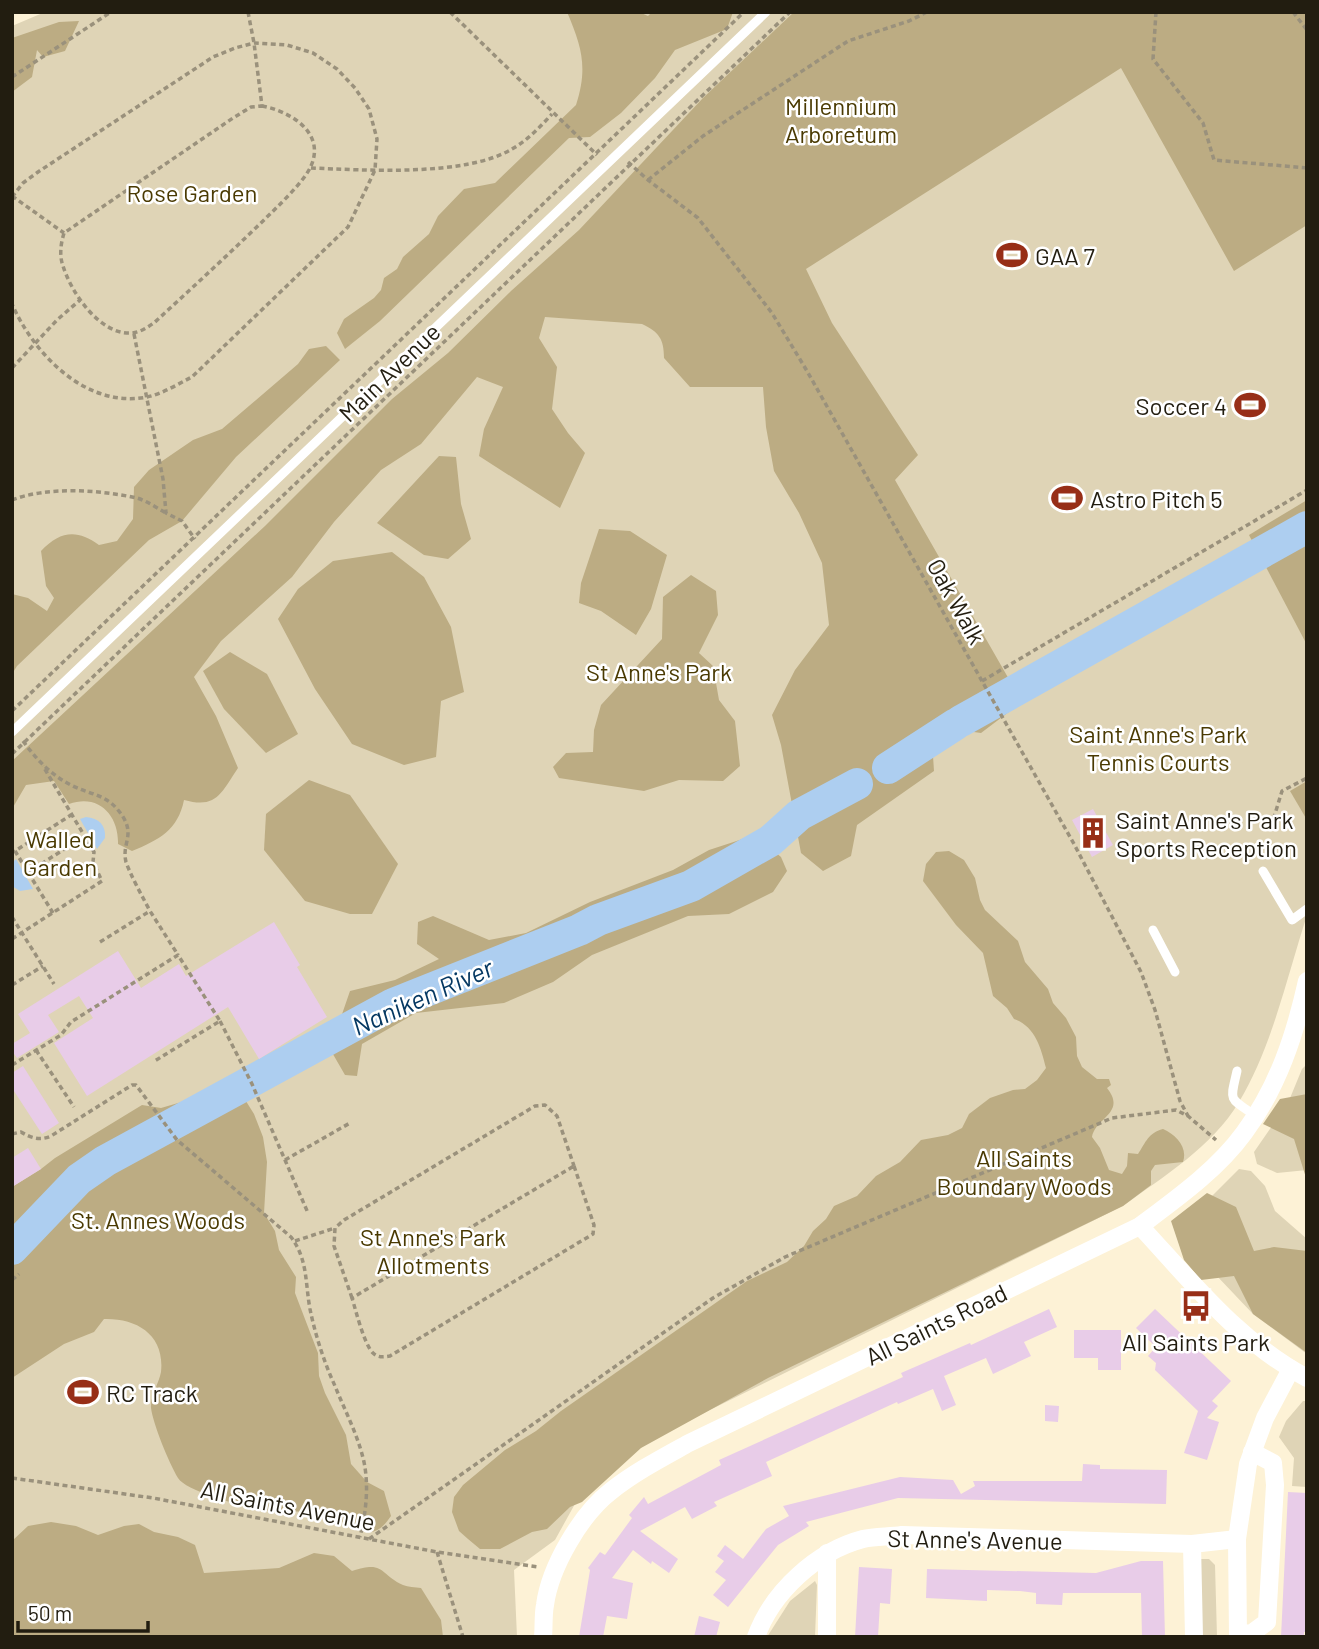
<svg xmlns="http://www.w3.org/2000/svg" width="1319" height="1649" font-family="Barlow,sans-serif">
<rect width="100%" height="100%" fill="#fdf2d6"/>
<g fill="#dfd4b6">
<path d="M45 12H1307V915C1287 977 1272 1047 1239 1102 1212 1147 1164 1176 1123 1206L637 1446 581 1493 555 1540 514 1570 517 1637H12V26Z"/>
<path d="M1307 1064V1170L1277 1173 1257 1164 1254 1152 1288 1103 1302 1069Z"/>
<path d="M1239 1169 1251 1171 1265 1186 1275 1211 1307 1239V1354L1253 1314 1179 1236 1198 1210Z"/>
<path d="M1303 1401H1307V1487L1292 1486 1294 1458 1279 1437 1286 1421Z"/>
<path d="M1201 1559H1209L1215 1565 1217 1637H1199Z"/>
<path d="M815 1581 817 1585 815 1637H767L790 1601Z"/>
</g>
<g fill="#bcac83">
<path d="M567 12H639L648 16 652 12H733L727 29 675 50 655 78 621 113 590 137 569 138 380 321 345 349 337 333 344 319 374 298 381 290 384 278 397 269 403 257 429 234 438 216 464 189 495 183 576 105C588 68 582 47 567 12Z"/>
<path d="M794 12H1307V225L1234 271 1121 68 806 269 832 323 918 455 895 480 1022 702 981 733 931 726 934 771 857 825 851 856 823 871 801 853 781 745 772 715 795 670 829 625 822 563 799 513 774 471 766 427 763 387H690L664 358C664 339 659 332 642 324L545 317 539 338 557 367 552 409 568 433 585 453 560 508 479 456 484 429 503 387 477 377 421 444 381 470 334 522 292 577 221 641 194 677 216 716 238 768C221 793 217 809 184 800 178 830 159 840 132 851L118 844C119 816 99 793 69 804L54 781 26 785 12 809V761L265 526 392 399 448 353 511 291 579 230 703 98Z"/>
<path d="M79 21 65 51 43 57 37 50 32 77 12 92V38L59 22Z"/>
<path d="M326 346 340 360 236 457 182 521 149 540 17 666 12 674V594L28 598 47 611 54 598 46 586 41 551C60 531 77 529 99 545L117 541 133 519 134 487 149 470 193 440 222 429 298 364 309 349Z"/>
<path d="M439 456 456 457 461 504 471 539 448 559 424 555 377 523Z"/>
<path d="M1307 500V645L1249 535Z"/>
<path d="M599 529 630 531 667 555 651 609 636 635 601 611 579 603 581 583Z"/>
<path d="M392 552 424 577 451 627 464 692 441 701 436 757 404 765 352 744 315 689 278 619 298 589 333 561Z"/>
<path d="M691 575 716 591 718 615 699 653 713 666 719 700 735 721 740 766 723 781 679 780 644 791 559 778 553 767 566 753 593 752 594 730 601 705 662 639 663 597Z"/>
<path d="M230 652 267 674 298 734 266 753 224 709 203 671Z"/>
<path d="M309 780 350 795 398 864 372 914H350L305 901 264 850 266 814Z"/>
<path d="M1307 781V820L1290 791Z"/>
<path d="M755 835 781 857 787 871 773 892 729 914 688 916 592 955 553 982 504 1003 416 1013 362 1044 357 1076 345 1075 330 1049 350 991 395 980 439 959 417 944 418 922 433 916 489 940 526 933 590 902 673 870 709 850Z"/>
<path d="M949 851 964 860 975 878 980 900 985 910 1018 941 1025 962 1048 989 1053 1003 1066 1018 1076 1037 1077 1056 1082 1067 1097 1079H1109L1111 1085 1107 1088C1127 1113 1095 1118 1092 1137L1100 1148 1109 1170 1122 1174 1127 1166 1128 1153 1138 1154C1146 1142 1148 1133 1163 1129 1176 1135 1188 1147 1183 1162L1155 1165 1151 1171V1185L1123 1206 768 1378 641 1448 582 1502 570 1507 547 1529 532 1532 500 1549H480L468 1539 459 1531 452 1512 454 1497 463 1485 505 1450 536 1431 561 1411 747 1281 787 1262 804 1246 813 1231 826 1219 834 1206 857 1196 876 1176 900 1162 921 1140 948 1135 962 1128 969 1114 990 1098 1013 1090 1025 1089 1037 1080 1046 1068C1041 1048 1035 1026 1014 1019L1007 1008 993 996 983 953 956 925 923 881 926 864 936 852Z"/>
<path d="M226 1089 244 1098 254 1114 263 1137 267 1162 264 1213 275 1231 279 1250 296 1277 295 1293 318 1353 319 1376 325 1393 346 1435 351 1464 367 1482 384 1491 391 1516C386 1523 380 1531 371 1532 353 1534 338 1516 321 1513 302 1510 282 1513 262 1510 245 1507 187 1492 178 1478 169 1463 153 1424 151 1408 150 1397 159 1383 161 1372 165 1335 137 1318 104 1319L94 1332 64 1344 12 1378V1187L41 1169 55 1158 142 1105 161 1108Z"/>
<path d="M1307 1094V1181L1294 1139 1263 1124 1280 1099Z"/>
<path d="M1207 1193 1236 1207 1254 1251 1274 1247 1307 1251V1353L1253 1314 1234 1276 1201 1280 1184 1260 1171 1221Z"/>
<path d="M51 1522 76 1526 98 1535 124 1526 139 1524 154 1532 178 1537 195 1545 204 1573 279 1568 314 1553 334 1556 352 1571C385 1560 379 1574 403 1585 408 1587 415 1587 421 1588L441 1620 443 1637H12V1541L28 1526Z"/>
</g>
<g fill="#adcef0">
<path d="M86 817C99 818 106 825 105 838L97 849 80 819Z"/>
<path d="M16 859 33 889 20 891 12 886V863Z"/>
</g>
<g fill="none" stroke-linecap="round" stroke-linejoin="round">
<g stroke="#adcef0" stroke-width="32">
<path d="M961 721 1307 527"/>
<path d="M888 768 956 724"/>
<path d="M12 1249 79 1179 105 1161 393 1004 579 930 598 920 691 886 770 841 799 815 857 784"/>
</g>
</g>
<g fill="#e8cce8">
<path d="M1093 809 1113 845 1092 857 1072 820Z"/>
<path d="M274 922 300 965 297 967 327 1017 259 1059 228 1007 87 1096 54 1043 93 1018 79 996 48 1015 59 1032 17 1058 12 1051V1044L30 1033 18 1014 118 951 141 988 179 964 186 976Z"/>
<path d="M23 1066 59 1123 42 1134 12 1088V1073Z"/>
<path d="M28 1148 41 1169 12 1187V1158Z"/>
<path d="M1049 1309 1057 1327 1024 1342 1031 1356 993 1374 986 1358 944 1376 956 1405 942 1411 933 1389 898 1404 897 1402 766 1462 772 1476 714 1502 717 1506 692 1519 685 1507 640 1531 678 1559 669 1573 652 1561 651 1564 633 1550 612 1578 633 1583 627 1619 607 1616 603 1637H579L590 1570 588 1568 600 1552 605 1555 632 1518 629 1515 644 1497 648 1504 721 1465 719 1460 903 1377 901 1373 970 1343 971 1345Z"/>
<path d="M1155 1309 1231 1381 1212 1401 1218 1406 1207 1418 1219 1422 1207 1460 1184 1453 1198 1411 1155 1370 1156 1363 1148 1356 1156 1347 1136 1328Z"/>
<path d="M1074 1330H1121V1370H1098V1358H1074Z"/>
<path d="M1045 1405 1059 1406 1058 1422 1045 1421Z"/>
<path d="M1083 1464 1100 1465V1469L1167 1470 1166 1504 898 1498 806 1522 809 1526 778 1545 728 1607 713 1595 726 1580 715 1572 724 1561 717 1556 725 1545 743 1559 766 1529 789 1516 783 1506 900 1477 953 1480 961 1494 975 1486 973 1481H1082Z"/>
<path d="M1288 1492 1307 1493V1632H1304V1637H1281Z"/>
<path d="M1141 1561H1163L1165 1637H1142L1141 1593H1063L1062 1605 1036 1604V1593L1020 1591 987 1590V1601L926 1598 927 1569 1096 1573Z"/>
<path d="M859 1567 892 1569 890 1604 880 1603 878 1637H855Z"/>
<path d="M699 1616 720 1622 716 1637H694Z"/>
</g>
<g fill="none" stroke-linecap="round" stroke-linejoin="round">
<g stroke="#9a917c" stroke-width="3.5" stroke-dasharray="5 3.5" stroke-linecap="butt">
<path d="M248 12 254 43 262 106"/>
<path d="M450 12 597 155"/>
<path d="M1156 12 1153 59 1203 123 1214 160 1307 168"/>
<path d="M1293 12 1307 30"/>
<path d="M12 77 111 12"/>
<path d="M262 106C289 111 326 132 311 166 304 182 278 206 265 219 229 254 192 288 155 322 148 327 140 333 130 333 99 334 71 292 63 266 59 255 61 243 64 233L233 118 251 107Z"/>
<path d="M628 162 648 180 698 218 772 313 807 371 1074 844 1141 972 1155 1010 1180 1101 1188 1116"/>
<path d="M311 168C365 170 465 177 512 149 528 140 540 127 552 114"/>
<path d="M648 180 703 136 848 41 909 21 927 12"/>
<path d="M12 196 64 233"/>
<path d="M12 197 23 183 38 172 213 57 235 48 254 43 287 45 313 53 337 69 355 88 369 109 377 139 375 170 348 227 192 377C178 384 162 394 147 397 86 409 34 354 12 304"/>
<path d="M134 334 163 479 166 513 182 521 195 539"/>
<path d="M12 368 57 320 80 300"/>
<path d="M12 500C48 486 100 490 137 498 147 501 157 508 166 513"/>
<path d="M982 681 1307 490"/>
<path d="M12 711 744 12"/>
<path d="M23 741C36 759 51 775 71 785 88 794 105 794 118 810 138 834 121 842 126 862 130 874 143 898 150 911"/>
<path d="M12 754 790 12"/>
<path d="M1271 827 1282 791 1307 778"/>
<path d="M27 873 85 836"/>
<path d="M53 913 15 851 71 815"/>
<path d="M12 917 54 984"/>
<path d="M12 939 102 881 93 862 94 852 43 766"/>
<path d="M100 942 150 911 178 955"/>
<path d="M12 985 43 966"/>
<path d="M220 1021 252 1084 308 1213"/>
<path d="M36 1050 74 1107"/>
<path d="M12 1065 61 1035 71 1022 178 955 220 1021 153 1062"/>
<path d="M12 1134 21 1132C31 1138 40 1141 51 1136L132 1085H136L177 1140 291 1237C308 1260 305 1282 310 1309 315 1334 324 1362 335 1386 345 1411 358 1435 364 1462 369 1487 366 1512 360 1537"/>
<path d="M285 1160 350 1123"/>
<path d="M574 1166 594 1225 593 1234 390 1356C384 1357 378 1358 373 1353 364 1344 356 1311 352 1298Z"/>
<path d="M295 1241 335 1228"/>
<path d="M12 1280 19 1274"/>
<path d="M352 1298 334 1246 335 1228 344 1220 535 1106 545 1105 557 1116 574 1166"/>
<path d="M12 1478 153 1498 437 1552 538 1567"/>
<path d="M369 1539 713 1298 785 1257 1112 1118 1176 1110 1188 1116 1216 1140"/>
<path d="M437 1552 463 1637"/>
</g>
<g stroke="#fff" stroke-width="9">
<path d="M12 732 766 12"/>
<path d="M1263 871 1292 920 1307 909"/>
<path d="M1153 930 1175 972"/>
<path d="M1237 1071C1230 1102 1228 1097 1256 1116"/>
</g>
<g stroke="#fff" stroke-width="18">
<path d="M1140 1226C1191 1281 1239 1342 1307 1378"/>
<path d="M1192 1544 1194 1637"/>
<path d="M1238 1635 1252 1633 1267 1622 1275 1485 1273 1463 1252 1452"/>
<path d="M543 1637C544 1626 543 1615 545 1605 550 1567 581 1514 611 1491 635 1472 662 1458 689 1443L1140 1226C1176 1199 1217 1170 1244 1133 1278 1087 1295 1035 1307 981"/>
<path d="M756 1637C772 1592 817 1551 863 1539 875 1536 889 1537 902 1535L1192 1544 1237 1539"/>
<path d="M827 1637V1553"/>
<path d="M1238 1637 1237 1539 1248 1464 1265 1418 1291 1369"/>
</g>
</g>
<defs>
<symbol id="stadium-bare" viewBox="-9 -9 18 18"><path d="M0-5a6.5 5 0 1 0 0 10a6.5 5 0 1 0 0-10ZM-3.5-1.8h7v3.6h-7Z" fill="#972e17" stroke="#fff" stroke-width="2.5" paint-order="stroke"/></symbol>
<symbol id="building-bare" viewBox="-9 -9 18 18"><path d="M-4-6H4V6H1V3H-1V6H-4ZM-2.5-4.3h1.7v1.8h-1.7ZM.8-4.3h1.7v1.8H.8ZM-2.5-1h1.7V.8h-1.7ZM.8-1h1.7V.8H.8Z" fill="#972e17" stroke="#fff" stroke-width="2.5" paint-order="stroke"/></symbol>
<symbol id="bus-bare" viewBox="-9 -9 18 18"><path d="M-5-6H5V4H4V6H2V4H-2V6H-4V4H-5ZM-3.5-4V0h7V-4ZM-3.5 1.2v1.5H-2V1.2ZM2 1.2v1.5H3.5V1.2Z" fill="#972e17" stroke="#fff" stroke-width="2.5" paint-order="stroke"/></symbol>
</defs>
<g fill-rule="evenodd">
<use href="#stadium-bare" x="990" y="233" width="44" height="44"/>
<use href="#stadium-bare" x="1228" y="383" width="44" height="44"/>
<use href="#stadium-bare" x="1045" y="476" width="44" height="44"/>
<use href="#building-bare" x="1071" y="811" width="44" height="44"/>
<use href="#bus-bare" x="1174" y="1284" width="44" height="44"/>
<use href="#stadium-bare" x="61" y="1370" width="44" height="44"/>
</g>
<g text-anchor="middle" dominant-baseline="central" stroke-width="5" stroke-linejoin="round" paint-order="stroke">
<g font-size="24" fill="#4a3a02" stroke="#fff">
<text x="841" y="105">Millennium<tspan x="841" dy="28">Arboretum</tspan></text>
<text x="192" y="192">Rose Garden</text>
<text x="659" y="671">St Anne's Park</text>
<text x="1158" y="733">Saint Anne's Park<tspan x="1158" dy="28">Tennis Courts</tspan></text>
<text x="60" y="838">Walled<tspan x="60" dy="28">Garden</tspan></text>
<text x="1024" y="1157">All Saints<tspan x="1024" dy="28">Boundary Woods</tspan></text>
<text x="158" y="1219">St. Annes Woods</text>
<text x="433" y="1236">St Anne's Park<tspan x="433" dy="28">Allotments</tspan></text>
</g>
<g font-size="24" fill="#221d10" stroke="#fff" text-anchor="start">
<text x="1035" y="255">GAA 7</text>
<text x="1227" y="405" text-anchor="end">Soccer 4</text>
<text x="1090" y="498">Astro Pitch 5</text>
<text x="1116" y="819">Saint Anne's Park<tspan x="1116" dy="28">Sports Reception</tspan></text>
<text x="1196" y="1341" text-anchor="middle">All Saints Park</text>
<text x="106" y="1392">RC Track</text>
</g>
<g font-size="24" fill="#221d10" stroke="#fff">
<text transform="translate(389 372) rotate(-44)">Main Avenue</text>
<text transform="translate(957 601) rotate(61)">Oak Walk</text>
<text transform="translate(936 1324) rotate(-26)">All Saints Road</text>
<text transform="translate(288 1505) rotate(11)">All Saints Avenue</text>
<text transform="translate(975 1539) rotate(1)">St Anne's Avenue</text>
</g>
<g font-size="26" font-style="italic" fill="#053862" stroke="#fff">
<text transform="translate(422 996) rotate(-24)">Naniken River</text>
</g>
</g>
<rect width="1319" height="1649" fill="none" stroke="#221d10" stroke-width="28"/>
<path d="M18 1621v10h130v-10" fill="none" stroke="#221d10" stroke-width="3.5"/>
<text x="28" y="1621" font-size="21" fill="#221d10" stroke="#ffffff" stroke-width="5" paint-order="stroke">50 m</text>
</svg>
